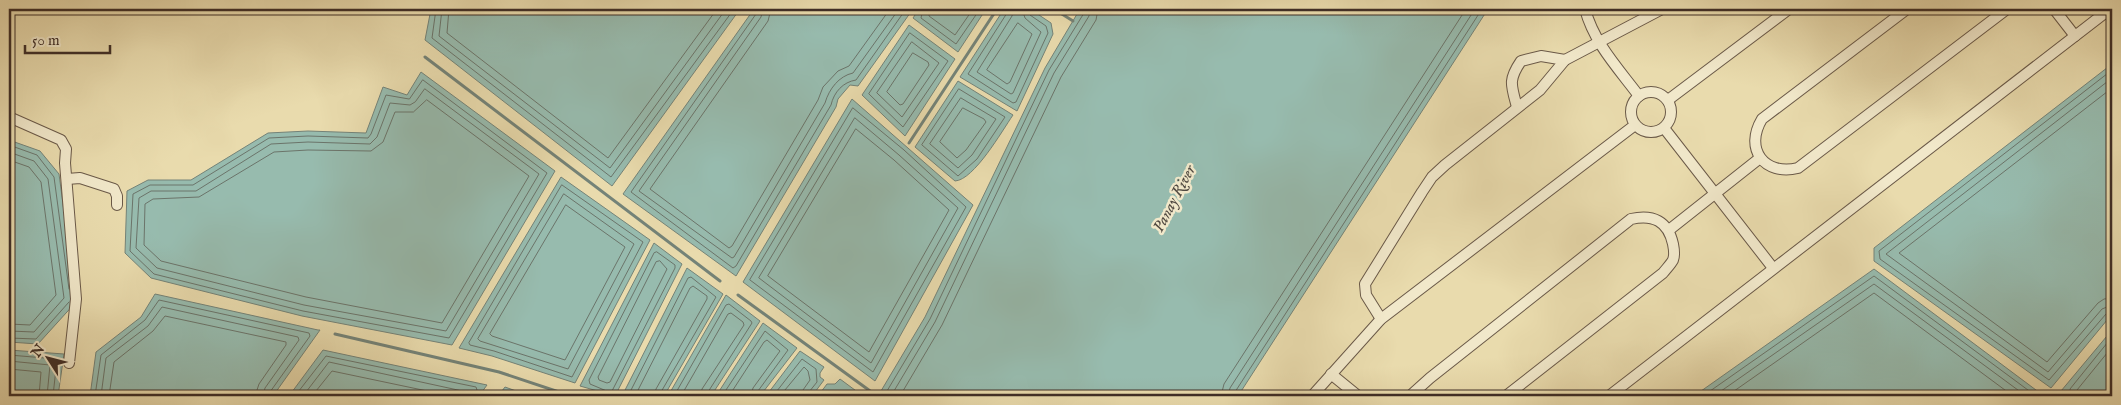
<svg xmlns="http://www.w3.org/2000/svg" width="2121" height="405" font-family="'IM FELL English',serif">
<rect width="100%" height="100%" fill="#e9dbad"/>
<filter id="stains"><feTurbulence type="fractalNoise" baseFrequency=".004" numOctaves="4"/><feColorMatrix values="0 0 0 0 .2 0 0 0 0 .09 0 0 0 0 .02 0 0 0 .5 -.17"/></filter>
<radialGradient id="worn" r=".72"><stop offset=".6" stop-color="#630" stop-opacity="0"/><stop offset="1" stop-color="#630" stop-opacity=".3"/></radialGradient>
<g fill="#97bbae" stroke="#748378">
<path d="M431 9H740L612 186 425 40Z"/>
<path d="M754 9H913L858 86 850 85 838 99 836 107 736 276 623 194Z"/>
<path d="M919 9H986L958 52 913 18Z"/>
<path d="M1004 9H1030L1051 23 1053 34 1017 111 960 77Z"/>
<path d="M1080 9H1488L1238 396H878L925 317 1045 68Z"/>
<path d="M909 25 955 59 905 136 862 95Z"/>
<path d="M2112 64V314L2051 388 1874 261V248Z"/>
<path d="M421 72 555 171 452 345 302 316 151 278 125 253 127 191 148 180H191L268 133 308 131 366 133 383 87 407 95Z"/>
<path d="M958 81 1013 115C1002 131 974 180 955 181L915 147Z"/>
<path d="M852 99 973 205 875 381 743 282Z"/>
<path d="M9 140 40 151 59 174 76 302 38 344 9 342Z"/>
<path d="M561 177 650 240 575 383 492 356 459 348Z"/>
<path d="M654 243 682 264 615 396 580 386Z"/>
<path d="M687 268 723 294 664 396H622Z"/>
<path d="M1874 269 2044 396H1694Z"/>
<path d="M155 294 318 330H320L273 396H90L96 352 141 317Z"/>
<path d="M726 295 760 321 711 396H668Z"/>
<path d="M763 323 797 348 760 396H716Z"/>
<path d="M2112 330V396H2068L2061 391Z"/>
<path d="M9 350 64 354 58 396H9Z"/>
<path d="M323 350 487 385 479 396H289Z"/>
<path d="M800 351 824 367 820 373V377L824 380 812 396H766Z"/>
<path d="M840 379 863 396H818L827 384H835Z"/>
<path d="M505 387 530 396H498Z"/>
</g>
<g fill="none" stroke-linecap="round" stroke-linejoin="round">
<g stroke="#6b746a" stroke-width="1">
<path d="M436 9 432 38 611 177 734 9"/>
<path d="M442 9 439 36 610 168 726 9"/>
<path d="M449 9 447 33 608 158 717 9"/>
<path d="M757 9 756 14 631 192 733 268 736 266 831 105C834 92 843 82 856 80L906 9"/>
<path d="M763 9 761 17 639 191 732 258 734 257 825 103C829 89 839 76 853 73L899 9"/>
<path d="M771 9 768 21 650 189 729 248 732 246 818 100 823 87 838 71 849 66 890 9"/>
<path d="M923 9 921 18 956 44 980 9"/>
<path d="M929 9V16L955 35 973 9"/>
<path d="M1008 9 1007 13 968 74 1013 103 1016 102 1048 33 1046 26 1030 15 1028 9"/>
<path d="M1014 9 1012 16 977 72 1011 94 1013 93 1041 32 1025 18 1022 9"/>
<path d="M1018 23 1032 34 1010 82 1007 84 987 70Z"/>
<path d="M910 33 948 61 903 127 869 94Z"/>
<path d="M912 42 939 63 902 117 877 93Z"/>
<path d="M913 53 928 62 929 65 903 104 900 105 887 92Z"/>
<path d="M2112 70 1879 251 1880 259 2049 380 2106 314 2112 312"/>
<path d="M2112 78 1886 254 2048 372 2102 309 2112 305"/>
<path d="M423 80 547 173 449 338 303 311 154 274 130 251 133 194 150 185H193L269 138 308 136 368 138 371 134 386 95 409 99Z"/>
<path d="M2112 88 1899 253 2047 362 2098 303 2104 299 2112 298"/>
<path d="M425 89 539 174 446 331 304 305 157 268 136 248 139 198 151 191H196L271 144 308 142 370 144 377 137 390 103 410 105 415 102Z"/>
<path d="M959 89 1005 117 977 159 958 176 922 145Z"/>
<path d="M961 98 996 119 972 155 958 168 930 144Z"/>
<path d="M427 100 529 176 442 323 306 297 161 261 144 245 145 204 153 199 199 197 274 152 308 150 371 151 383 142 395 112H413Z"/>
<path d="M853 108 904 150 966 207 873 372 750 280Z"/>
<path d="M963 108 984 119 986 122 966 150 957 158 940 142Z"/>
<path d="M855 118 899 155 958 208 871 363 759 278Z"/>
<path d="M856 129 894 160 949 210 869 352 768 276Z"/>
<path d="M9 145 37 155 54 177 69 289"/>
<path d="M9 152 34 161 48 179 64 298 34 332 9 331"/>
<path d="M9 160 29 167 41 182 56 295 30 325 9 324"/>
<path d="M562 185 643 242 572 377 494 351 470 345 469 343Z"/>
<path d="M564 194 634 244 568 369 480 341 478 339Z"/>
<path d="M566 205 625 247 565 360 492 336 490 334Z"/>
<path d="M657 252 675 265V268L612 391 609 392 590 384 589 380 654 253Z"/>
<path d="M660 261 667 269 610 382 607 383 599 380 598 377 656 262Z"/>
<path d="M9 338 36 339 69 302"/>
<path d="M9 355 57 359 53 396"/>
<path d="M9 361 50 365 47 396"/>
<path d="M9 369 41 372 39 396"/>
<path d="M95 396 101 355 145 320 159 300 309 333 310 336 270 392 269 396"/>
<path d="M101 396 106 358 148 326 162 307 298 337 299 340 265 388 263 396"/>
<path d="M109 396 114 362 153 331 165 316 286 342V345L259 384 255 396"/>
<path d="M295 396 326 356 476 387 477 390 476 396"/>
<path d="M303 396 329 362 467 392 469 396"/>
<path d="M312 396 332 371 451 396"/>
<path d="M628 396 688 278 691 277 716 297 661 392 660 396"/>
<path d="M635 396 690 288 693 286 707 296V299L656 389 654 396"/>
<path d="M674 396 726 305 729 304 751 321 752 323 708 392 707 396"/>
<path d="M681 396 728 314 731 313 743 322 744 325 702 389 701 396"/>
<path d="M722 396 765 331 788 350 758 391 757 396"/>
<path d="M729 396 764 342 767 340 780 351 753 388 751 396"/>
<path d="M773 396 802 359 816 369 817 382 809 392V396"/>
<path d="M780 396 804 367 808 371 810 380 803 390 802 396"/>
<path d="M884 396 930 319 1049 70 1084 13V9"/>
<path d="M891 396 935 322 1054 73 1089 16 1090 9"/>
<path d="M900 396 942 325 1061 77 1096 20 1098 9"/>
<path d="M1221 396 1224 384 1466 9"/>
<path d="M1228 396 1230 388 1475 9"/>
<path d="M1235 396V392L1482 9"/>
<path d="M1703 396 1874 276 2036 396"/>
<path d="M1714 396 1874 284 2026 396"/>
<path d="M1727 396 1874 293 2013 396"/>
<path d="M2071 396 2070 389 2112 337"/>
<path d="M2077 396V390L2112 347"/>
</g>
<g stroke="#748378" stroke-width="3">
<path d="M1054 9 1073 21"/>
<path d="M425 57 720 281"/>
<path d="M909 143 997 9"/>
<path d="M738 295 877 396"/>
<path d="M335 334 499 372 571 396"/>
</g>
<defs>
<g id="minor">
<path d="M1585 9C1594 43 1618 68 1639 96"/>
<path d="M1907 9 1762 119C1744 149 1764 176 1798 168L2007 9"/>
<path d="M2054 9 2075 36"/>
<circle cx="1651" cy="112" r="20"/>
<path d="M1668 100 1789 9"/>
<path d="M1517 107C1511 85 1508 80 1521 61L1541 56 1565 60"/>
<path d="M9 117 61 140 66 149 65 163 76 299 69 363"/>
<path d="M1664 128 1773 268"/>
<path d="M67 179 80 178 114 189 117 196V205"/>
<path d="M1669 230 1760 158"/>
<path d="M1381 319 1366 295 1365 284 1422 192 1432 177 1445 165 1540 90 1565 60 1662 9"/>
<path d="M1331 374 1358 396"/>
<path d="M1312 396 1381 319 1635 125"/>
<path d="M1410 396 1430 378 1631 219C1653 214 1668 221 1673 244 1674 249 1675 255 1673 260 1671 264 1666 269 1663 273L1506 396"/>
<path d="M1609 396 2110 9"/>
</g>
</defs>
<use href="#minor" stroke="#6a5948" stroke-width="12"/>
<use href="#minor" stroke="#f1e8ca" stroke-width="10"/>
</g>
<g text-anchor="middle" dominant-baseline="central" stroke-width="5" stroke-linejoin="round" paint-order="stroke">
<g font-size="16" font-style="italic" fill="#514a42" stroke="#f1e8ca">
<text transform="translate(1175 199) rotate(-62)">Panay River</text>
</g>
</g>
<rect width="2121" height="405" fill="none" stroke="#e9dbad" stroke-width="30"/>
<rect x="10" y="10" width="2101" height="385" fill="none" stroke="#3f2e27" stroke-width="2.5"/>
<rect x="15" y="15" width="2091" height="375" fill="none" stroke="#3f2e27"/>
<g transform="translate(48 358) rotate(306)" stroke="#f1e8ca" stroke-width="4" paint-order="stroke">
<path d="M0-4L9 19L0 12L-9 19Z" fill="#3f2e27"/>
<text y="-8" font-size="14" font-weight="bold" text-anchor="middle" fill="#3f2e27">N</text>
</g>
<path d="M25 45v8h85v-8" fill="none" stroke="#3f2e27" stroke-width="2.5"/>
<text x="32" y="45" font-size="15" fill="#3f2e27" stroke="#f1e8ca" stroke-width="4" paint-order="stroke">50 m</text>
<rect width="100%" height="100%" filter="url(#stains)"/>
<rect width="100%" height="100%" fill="url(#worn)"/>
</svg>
